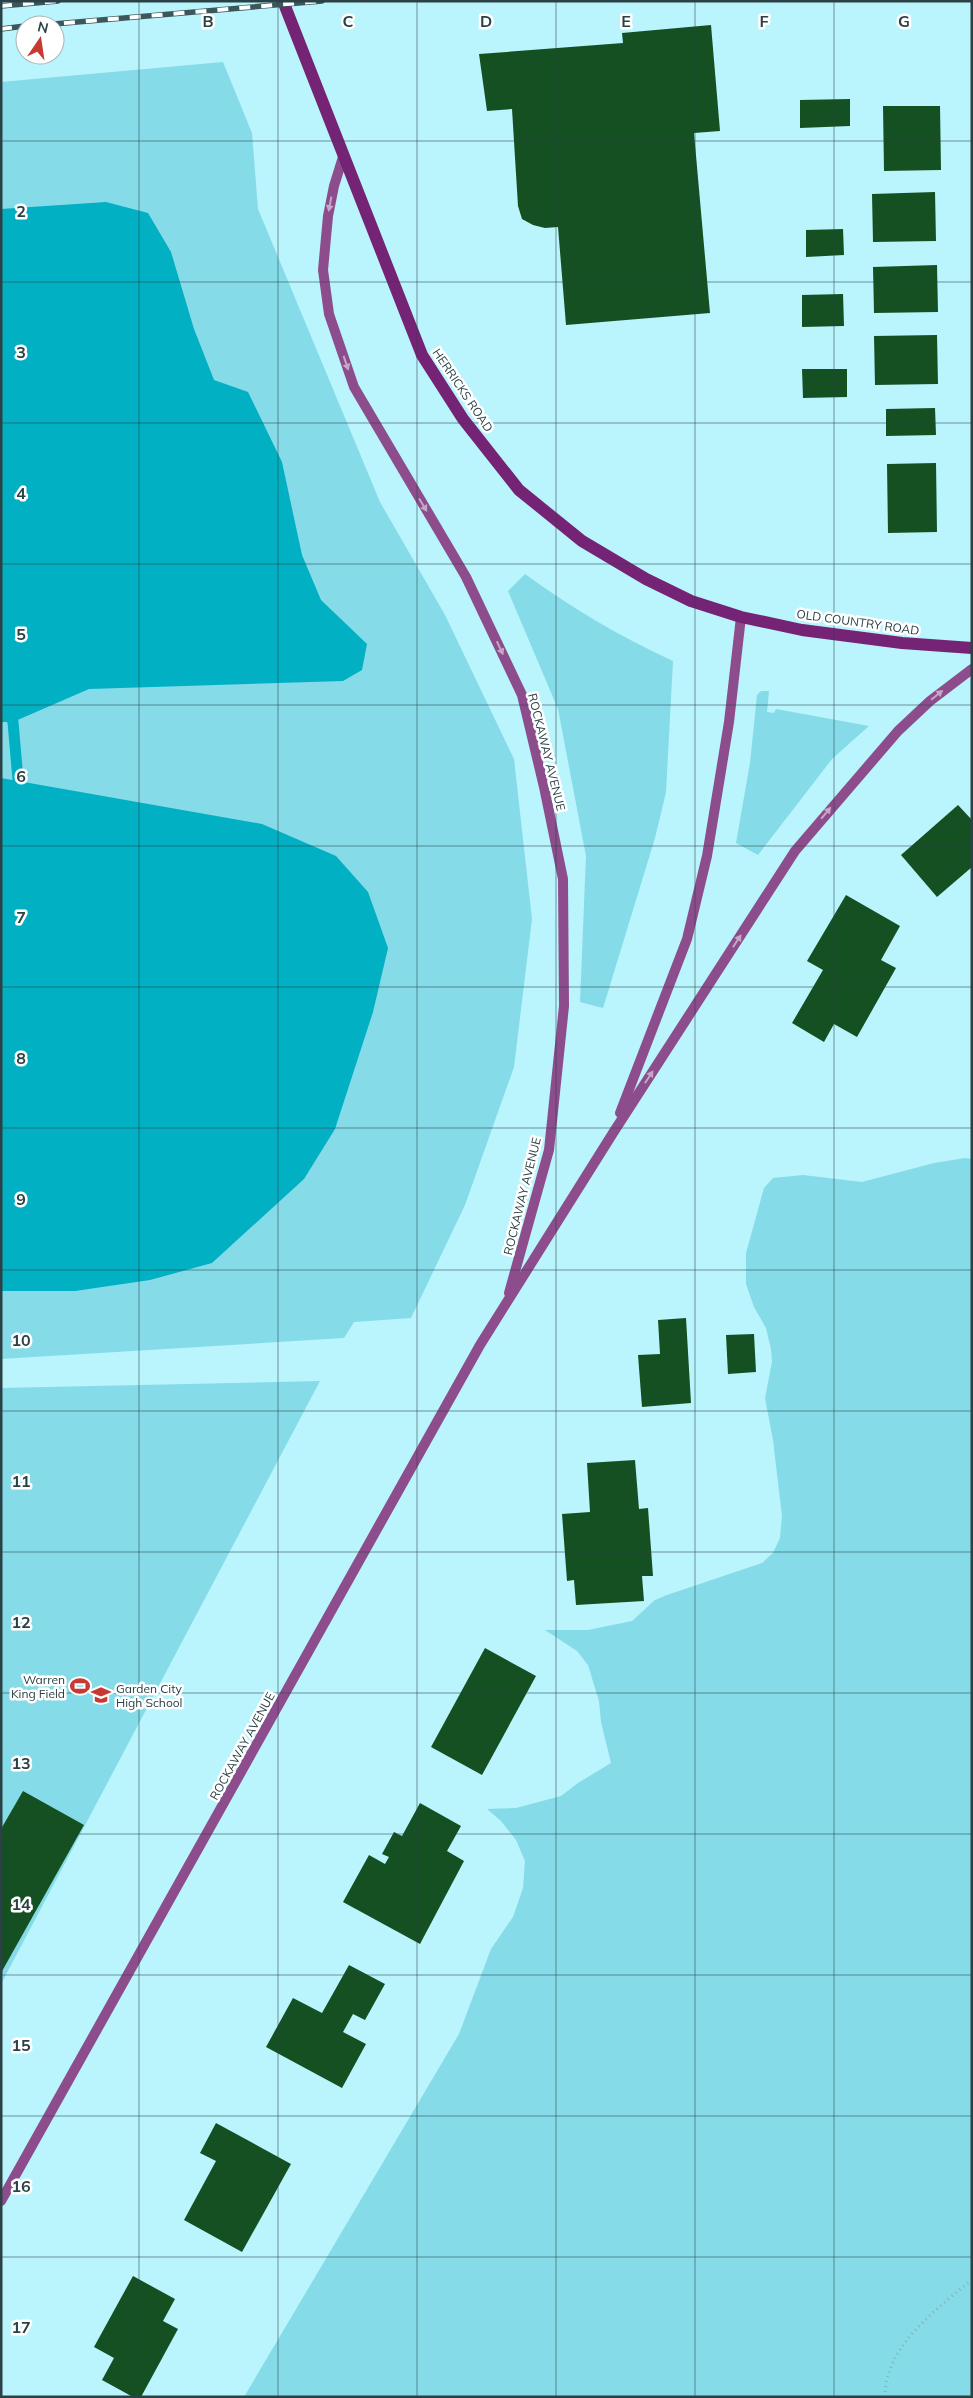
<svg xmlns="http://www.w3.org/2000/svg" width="973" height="2398" font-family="Mulish,sans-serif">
<rect width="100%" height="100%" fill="#baf4fc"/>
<g fill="#85dbe8">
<path d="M223 62 252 133 258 209 380 502 445 615 514 759 532 919 514 1067 465 1205 411 1318 354 1322 344 1338 1 1359V82Z"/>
<path d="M525 574C573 609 619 636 673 661L666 792 655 838 603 1008 580 1002 586 856 558 709 508 591Z"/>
<path d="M761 691H769L767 712 774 713 776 709 869 726 832 759 758 855 736 843 750 763 757 695Z"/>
<path d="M965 1158 972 1159V2397H244L459 2034 491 1949 513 1917 523 1888 525 1861 516 1840 501 1821 487 1809 516 1808 561 1796 578 1783 611 1763 601 1722 599 1701 588 1665 577 1651 545 1630H588L632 1621 655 1600 667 1595 762 1563 773 1553 780 1538 782 1516 773 1440 765 1398 772 1362 771 1349 766 1328 754 1307 746 1284V1253L764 1188 773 1178 803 1175 862 1182 934 1163Z"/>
<path d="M320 1381 1 1984V1388Z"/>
</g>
<g fill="#02b0c3">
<path d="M106 202 148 213 171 252 194 329 214 380 248 392 282 462 302 555 321 600 367 644 362 670 343 681 89 689 13 722H1V209Z"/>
<path d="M1 778 262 824 336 856 368 892 388 948 373 1012 335 1129 304 1179 212 1263 150 1280 75 1291H1Z"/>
</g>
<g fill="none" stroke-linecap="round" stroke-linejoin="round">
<path stroke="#02b0c3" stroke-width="11" d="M1 696 13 722 18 780"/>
</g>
<g fill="#155023">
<path d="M711 25 720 131 694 133 710 313 566 325 558 227 545 228 533 225 522 219 518 206 512 109 487 111 479 54 623 43 622 33Z"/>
<path d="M850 99V126L800 128V100Z"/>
<path d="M883 106H940L941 170 884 171Z"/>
<path d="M935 192 936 241 873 242 872 194Z"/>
<path d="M843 229 844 255 806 257V230Z"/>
<path d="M937 265 938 312 874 313 873 267Z"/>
<path d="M843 294 844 326 802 327V295Z"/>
<path d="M937 335 938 384 875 385 874 336Z"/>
<path d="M802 369H847V397L803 398Z"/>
<path d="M935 408 936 435 886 436V409Z"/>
<path d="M936 463 937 532 888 533 887 464Z"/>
<path d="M958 805 972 820V867L937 897 901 855Z"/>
<path d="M846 895 900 926 881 960 896 968 857 1037 834 1024 824 1042 792 1023 823 970 807 961Z"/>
<path d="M686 1318 691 1403 642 1407 638 1355 660 1354 658 1320Z"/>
<path d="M754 1334 756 1372 728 1374 726 1335Z"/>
<path d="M635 1460 639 1509 648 1508 653 1576H642L644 1601 576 1605 574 1580 567 1581 562 1514 590 1512 587 1463Z"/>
<path d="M485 1648 536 1676 482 1775 431 1747Z"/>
<path d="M23 1791 84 1825 1 1973V1829Z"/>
<path d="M420 1803 461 1826 447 1851 464 1861 420 1944 343 1902 369 1855 385 1864 389 1857 382 1854 394 1832 402 1836Z"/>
<path d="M349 1965 385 1984 365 2020 353 2014 343 2032 366 2044 342 2088 266 2047 293 1998 322 2013Z"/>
<path d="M216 2123 291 2164 242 2252 184 2220 216 2161 200 2153Z"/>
<path d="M133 2276 175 2299 163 2321 178 2329 141 2397H133L102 2380 114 2358 94 2347Z"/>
</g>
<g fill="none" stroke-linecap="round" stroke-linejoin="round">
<path stroke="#84b1b7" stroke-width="3" stroke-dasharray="1 4" stroke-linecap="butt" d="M885 2397C885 2345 937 2310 972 2279"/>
<g stroke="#8d4d8c" stroke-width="10">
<path d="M343 157 334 186 328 216 323 270 329 314 354 387 466 577 522 695 544 787 563 879 564 1006 549 1150 509 1293"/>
<path d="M620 1113 687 939 707 856 729 722 741 617"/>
<path d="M1 2201 480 1345 613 1133 795 851 898 731 930 701 972 669"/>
</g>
<path stroke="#752375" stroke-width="12" d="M283 1 422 355 463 419 519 490 582 541 646 579 691 601 741 617 802 630 902 643 972 648"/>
<defs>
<g id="rail">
<path d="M1 6 58 1"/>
<path d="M42 25 322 1"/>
<path d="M1 29 25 26"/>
</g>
</defs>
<use href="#rail" stroke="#3c575c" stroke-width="5.5"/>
<use href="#rail" stroke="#fff" stroke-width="4" stroke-dasharray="11" stroke-linecap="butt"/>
</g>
<defs><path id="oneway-solid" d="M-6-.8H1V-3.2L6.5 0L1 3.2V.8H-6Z" transform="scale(1.25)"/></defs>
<g fill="#c6a6c6">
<use href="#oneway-solid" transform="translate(330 204) rotate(101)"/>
<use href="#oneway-solid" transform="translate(346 363) rotate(71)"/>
<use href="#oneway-solid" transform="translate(423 505) rotate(59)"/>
<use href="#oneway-solid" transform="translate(500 648) rotate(65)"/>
<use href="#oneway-solid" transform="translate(937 695) rotate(-39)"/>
<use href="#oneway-solid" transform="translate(826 813) rotate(-50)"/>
<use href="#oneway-solid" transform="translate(737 941) rotate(-57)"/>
<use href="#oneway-solid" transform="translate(649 1077) rotate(-57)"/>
</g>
<path fill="none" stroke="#2a4145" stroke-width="1" stroke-opacity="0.55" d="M139 1V2397M278 1V2397M417 1V2397M556 1V2397M695 1V2397M834 1V2397M1 141H972M1 282H972M1 423H972M1 564H972M1 705H972M1 846H972M1 987H972M1 1128H972M1 1270H972M1 1411H972M1 1552H972M1 1693H972M1 1834H972M1 1975H972M1 2116H972M1 2257H972"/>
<defs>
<symbol id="stadium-bare" viewBox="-9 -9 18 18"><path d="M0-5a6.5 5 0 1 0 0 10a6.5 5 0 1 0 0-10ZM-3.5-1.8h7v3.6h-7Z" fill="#c73931" stroke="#fff" stroke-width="2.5" paint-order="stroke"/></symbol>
<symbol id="school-bare" viewBox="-9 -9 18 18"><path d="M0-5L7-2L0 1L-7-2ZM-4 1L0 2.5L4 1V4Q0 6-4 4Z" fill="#c73931" stroke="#fff" stroke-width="2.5" paint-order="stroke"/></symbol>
</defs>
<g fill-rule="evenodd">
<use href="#stadium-bare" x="66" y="1672" width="28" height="28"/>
<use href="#school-bare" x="87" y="1681" width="28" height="28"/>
</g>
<g text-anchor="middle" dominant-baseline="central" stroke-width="5" stroke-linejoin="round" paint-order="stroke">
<g font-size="12" fill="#2a4145" stroke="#fff">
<text transform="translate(463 390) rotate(56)">HERRICKS ROAD</text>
<text transform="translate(858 622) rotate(8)">OLD COUNTRY ROAD</text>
<text transform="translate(547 752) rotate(76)">ROCKAWAY AVENUE</text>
<text transform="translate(522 1196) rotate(-76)">ROCKAWAY AVENUE</text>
<text transform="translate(242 1746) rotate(-61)">ROCKAWAY AVENUE</text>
</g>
<g font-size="12" fill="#2a4145" stroke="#fff" text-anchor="end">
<text x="65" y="1679">Warren<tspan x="65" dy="14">King Field</tspan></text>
<text x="116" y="1688" text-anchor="start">Garden City<tspan x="116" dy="14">High School</tspan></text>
</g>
</g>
<g font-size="16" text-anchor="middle" font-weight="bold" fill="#2a4145" stroke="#fff" stroke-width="5" stroke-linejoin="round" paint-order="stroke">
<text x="208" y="27">B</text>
<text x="348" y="27">C</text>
<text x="486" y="27">D</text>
<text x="626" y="27">E</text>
<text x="764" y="27">F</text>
<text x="904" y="27">G</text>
<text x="21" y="217">2</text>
<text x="21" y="358">3</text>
<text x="21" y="499">4</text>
<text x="21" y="640">5</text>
<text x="21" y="782">6</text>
<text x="21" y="923">7</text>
<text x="21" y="1064">8</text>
<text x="21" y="1205">9</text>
<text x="21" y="1346">10</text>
<text x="21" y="1487">11</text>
<text x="21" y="1628">12</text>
<text x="21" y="1769">13</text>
<text x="21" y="1910">14</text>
<text x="21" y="2051">15</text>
<text x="21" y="2192">16</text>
<text x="21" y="2333">17</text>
</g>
<rect width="973" height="2398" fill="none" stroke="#2a4145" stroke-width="5"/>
<g transform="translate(40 40) rotate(13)"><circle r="24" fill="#ffffff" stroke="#aab3b5"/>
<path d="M0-4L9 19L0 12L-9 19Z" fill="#c73931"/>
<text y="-8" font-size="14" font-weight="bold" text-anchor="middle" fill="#2a4145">N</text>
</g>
</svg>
